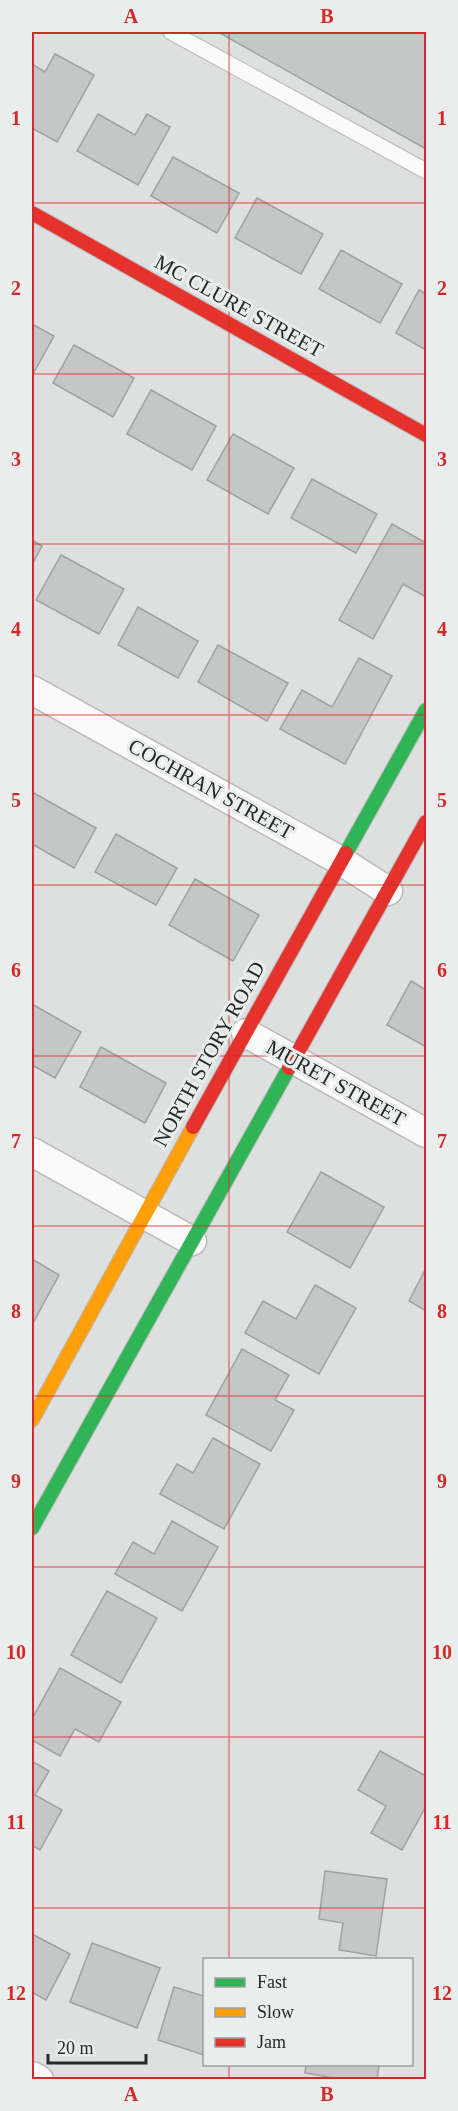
<svg xmlns="http://www.w3.org/2000/svg" width="458" height="2111" font-family="'Times New Roman',serif">
<rect width="100%" height="100%" fill="#dde0df"/>
<g fill="#c5c7c6" stroke="#9ea1a0" stroke-width="1.5">
<path d="M218 32H426V149Z"/>
<path d="M55 54 94 75 57 142 32 128V64L45 72Z"/>
<path d="M98 114 135 135 147 114 170 127 138 185 77 151Z"/>
<path d="M173 157 239 193 217 233 151 196Z"/>
<path d="M257 198 323 234 301 274 235 238Z"/>
<path d="M341 250 402 284 380 323 319 289Z"/>
<path d="M419 290 426 294V350L396 333Z"/>
<path d="M32 324 54 336 32 376Z"/>
<path d="M74 345 134 378 113 417 53 383Z"/>
<path d="M151 390 216 426 192 470 127 434Z"/>
<path d="M233 434 294 468 268 514 207 480Z"/>
<path d="M312 479 377 514 356 553 291 518Z"/>
<path d="M392 524 426 543V597L403 584 373 639 339 620Z"/>
<path d="M32 540 42 546 32 565Z"/>
<path d="M61 555 124 589 99 634 36 600Z"/>
<path d="M138 607 198 641 178 678 118 645Z"/>
<path d="M218 645 288 683 267 721 198 682Z"/>
<path d="M359 658 392 676 345 764 280 729 302 690 332 707Z"/>
<path d="M32 792 96 828 74 868 32 844Z"/>
<path d="M116 834 177 868 156 905 95 872Z"/>
<path d="M195 879 259 915 233 961 169 925Z"/>
<path d="M411 981 426 990V1047L387 1025Z"/>
<path d="M32 1004 81 1032 55 1078 32 1065Z"/>
<path d="M101 1047 166 1083 145 1123 80 1087Z"/>
<path d="M321 1172 384 1207 350 1268 287 1232Z"/>
<path d="M32 1259 59 1275 32 1325Z"/>
<path d="M426 1268V1311L409 1301Z"/>
<path d="M315 1285 356 1308 319 1374 245 1333 263 1301 296 1319Z"/>
<path d="M242 1349 289 1375 275 1400 294 1410 271 1451 206 1415Z"/>
<path d="M213 1438 260 1464 224 1529 160 1494 177 1464 193 1473Z"/>
<path d="M172 1521 218 1547 182 1611 115 1574 133 1542 154 1554Z"/>
<path d="M107 1591 157 1618 121 1683 71 1655Z"/>
<path d="M60 1668 121 1702 99 1742 75 1729 60 1756 32 1740V1719Z"/>
<path d="M380 1751 426 1776V1806L402 1850 371 1833 386 1806 358 1790Z"/>
<path d="M32 1761 49 1771 35 1795 62 1810 40 1850 32 1845Z"/>
<path d="M325 1871 387 1879 376 1956 339 1950 343 1923 319 1919Z"/>
<path d="M32 1934 70 1954 46 2000 32 1992Z"/>
<path d="M92 1943 160 1968 137 2028 70 2002Z"/>
<path d="M174 1987 204 1996V2055L158 2040Z"/>
<path d="M306 2064H379L377 2080H345L305 2073Z"/>
</g>
<g fill="none" stroke-linecap="round" stroke-linejoin="round">
<defs>
<path id="lane" d="M171 32 426 171"/>
<g id="street">
<path d="M32 690 341 861 388 891"/>
<path d="M246 1033 426 1133"/>
<path d="M32 1152 192 1241"/>
<path d="M32 2076 39 2080"/>
</g>
<g id="fast">
<path d="M346 853 426 710"/>
<path d="M32 1528 289 1068"/>
</g>
<path id="slow" d="M32 1420 193 1127"/>
<g id="jam">
<path d="M32 213 426 435"/>
<path d="M289 1068 426 822"/>
<path d="M193 1127 346 853"/>
</g>
</defs>
<use href="#lane" stroke="#b8bab9" stroke-width="17"/>
<use href="#street" stroke="#b8bab9" stroke-width="31"/>
<use href="#fast" stroke="#b8bab9" stroke-width="16"/>
<use href="#slow" stroke="#b8bab9" stroke-width="16"/>
<use href="#jam" stroke="#b8bab9" stroke-width="16"/>
<use href="#lane" stroke="#fafafa" stroke-width="15"/>
<use href="#street" stroke="#fafafa" stroke-width="28"/>
<use href="#fast" stroke="#30b455" stroke-width="14"/>
<use href="#slow" stroke="#ff9f0a" stroke-width="14"/>
<use href="#jam" stroke="#e5322d" stroke-width="14"/>
</g>
<path fill="none" stroke="#d62828" stroke-width="1.5" stroke-opacity="0.55" d="M229 32V1960M32 203H426M32 374H426M32 544H426M32 715H426M32 885H426M32 1056H426M32 1226H426M32 1396H426M32 1567H426M32 1737H426M32 1908H426M229 2064V2080"/>
<g text-anchor="middle" dominant-baseline="central" stroke-width="6" stroke-linejoin="round" paint-order="stroke">
<g font-size="21" fill="#272928" stroke="#e9eeed">
<text transform="translate(239 306) rotate(29)">MC CLURE STREET</text>
<text transform="translate(211 789) rotate(29)">COCHRAN STREET</text>
<text transform="translate(209 1054) rotate(-61)">NORTH STORY ROAD</text>
<text transform="translate(336 1083) rotate(29)">MURET STREET</text>
</g>
</g>
<rect width="458" height="2111" fill="none" stroke="#e9eeed" stroke-width="66"/>
<rect x="203" y="1958" width="210" height="108" fill="#e9eeed" stroke="#9b9f9e" stroke-width="1.5"/>
<rect x="215" y="1978" width="30" height="9" fill="#30b455" stroke="#9b9f9e" stroke-width="1.5"/>
<text x="257" y="1988" font-size="18" fill="#272928">Fast</text>
<rect x="215" y="2008" width="30" height="9" fill="#ff9f0a" stroke="#9b9f9e" stroke-width="1.5"/>
<text x="257" y="2018" font-size="18" fill="#272928">Slow</text>
<rect x="215" y="2038" width="30" height="9" fill="#e5322d" stroke="#9b9f9e" stroke-width="1.5"/>
<text x="257" y="2048" font-size="18" fill="#272928">Jam</text>
<path d="M48 2054v9h98v-9" fill="none" stroke="#272928" stroke-width="3"/>
<text x="57" y="2054" font-size="18" fill="#272928" stroke="#e9eeed" stroke-width="4.5" paint-order="stroke">20 m</text>
<rect x="33" y="33" width="392" height="2045" fill="none" stroke="#d62828" stroke-width="2"/>
<g font-size="20" text-anchor="middle" font-weight="bold" fill="#d62828">
<text x="131" y="23">A</text>
<text x="327" y="23">B</text>
<text x="16" y="125">1</text>
<text x="442" y="125">1</text>
<text x="16" y="295">2</text>
<text x="442" y="295">2</text>
<text x="16" y="466">3</text>
<text x="442" y="466">3</text>
<text x="16" y="636">4</text>
<text x="442" y="636">4</text>
<text x="16" y="807">5</text>
<text x="442" y="807">5</text>
<text x="16" y="977">6</text>
<text x="442" y="977">6</text>
<text x="16" y="1148">7</text>
<text x="442" y="1148">7</text>
<text x="16" y="1318">8</text>
<text x="442" y="1318">8</text>
<text x="16" y="1488">9</text>
<text x="442" y="1488">9</text>
<text x="16" y="1659">10</text>
<text x="442" y="1659">10</text>
<text x="16" y="1829">11</text>
<text x="442" y="1829">11</text>
<text x="16" y="2000">12</text>
<text x="442" y="2000">12</text>
<text x="131" y="2101">A</text>
<text x="327" y="2101">B</text>
</g>
</svg>
